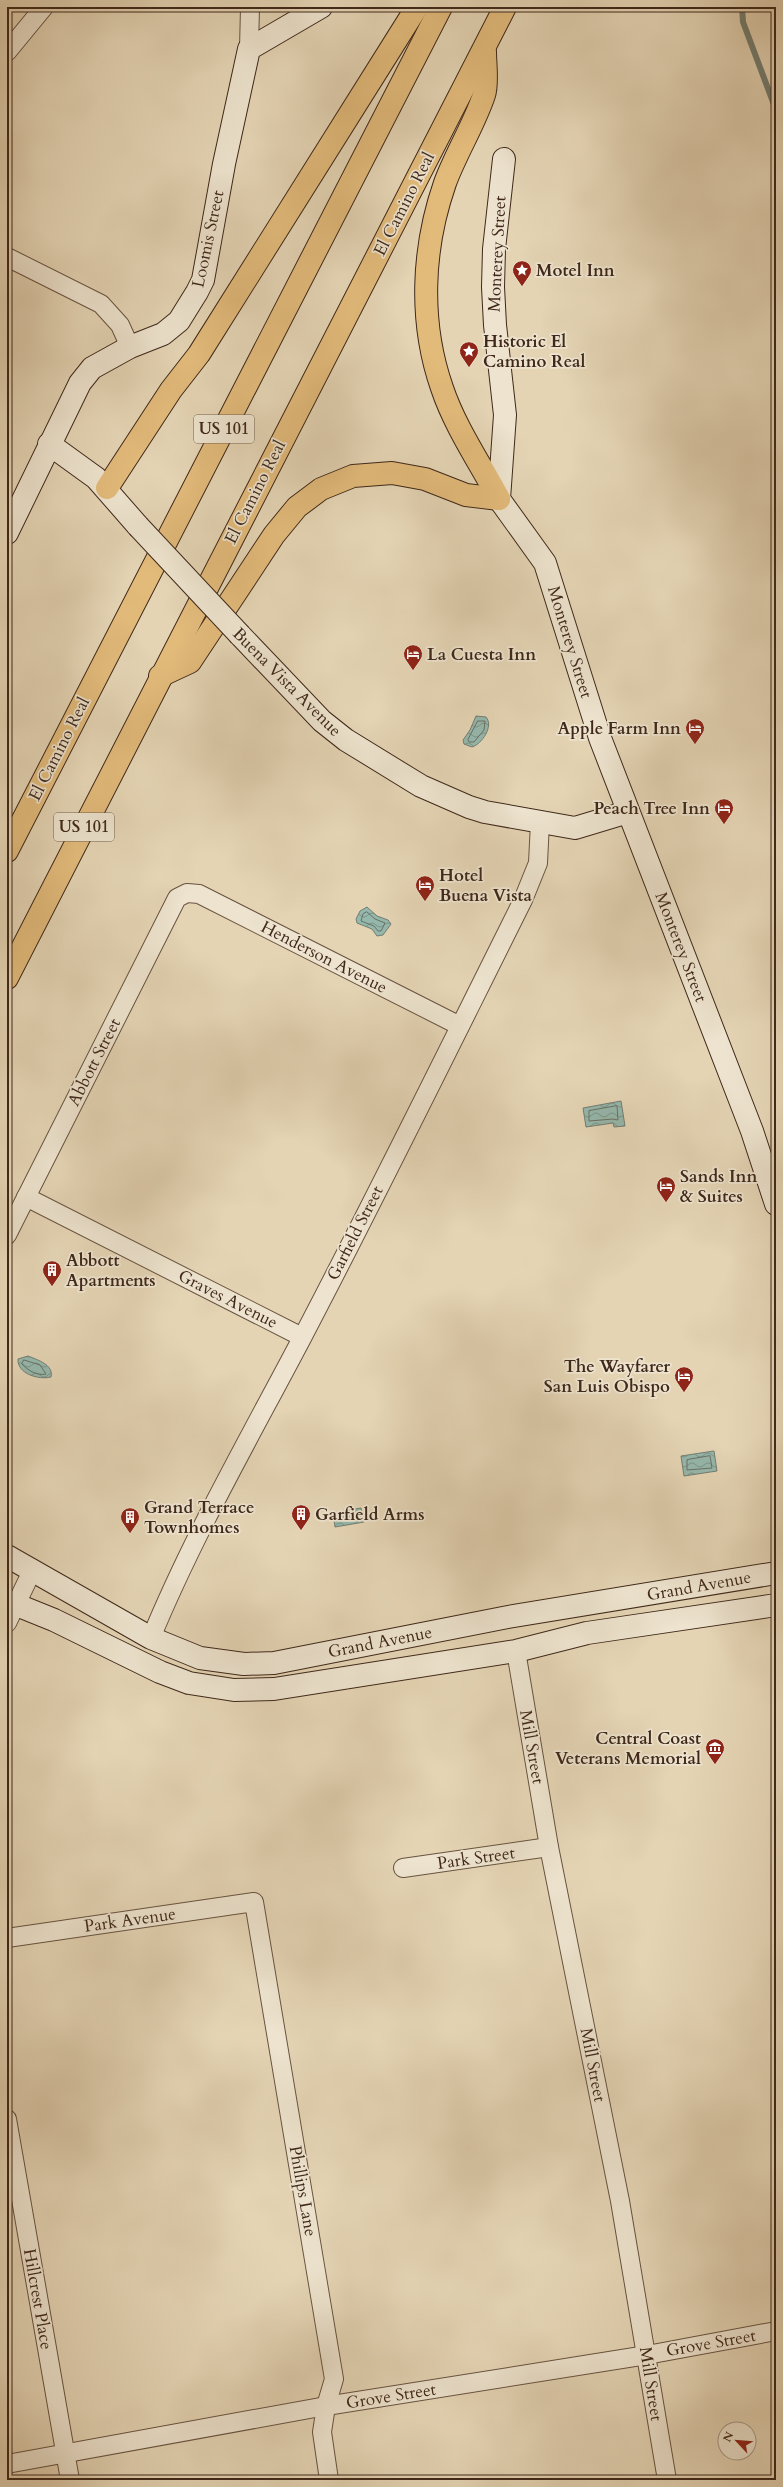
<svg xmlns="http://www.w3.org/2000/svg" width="783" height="2487" font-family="Cardo,serif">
<defs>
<pattern id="water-waves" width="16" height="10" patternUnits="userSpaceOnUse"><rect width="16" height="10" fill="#95b8ad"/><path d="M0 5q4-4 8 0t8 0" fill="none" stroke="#7b968c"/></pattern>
</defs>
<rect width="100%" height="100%" fill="#e4d4b4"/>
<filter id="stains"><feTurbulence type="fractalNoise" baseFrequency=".005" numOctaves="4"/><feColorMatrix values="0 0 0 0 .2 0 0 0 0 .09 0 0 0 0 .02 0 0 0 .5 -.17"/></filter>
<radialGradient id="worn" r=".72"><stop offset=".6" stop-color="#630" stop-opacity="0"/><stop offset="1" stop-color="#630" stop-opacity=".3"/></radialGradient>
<g fill="url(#water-waves)" stroke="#737e72">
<path d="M476 716 486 717C494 726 482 744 472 747L464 744 463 740 470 730Z"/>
<path d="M367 907 377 916 388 920 391 924 383 935 377 936 372 929 357 923 356 919 360 911Z"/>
<path d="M621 1101 625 1126 614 1127 613 1123 586 1127 583 1108Z"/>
<path d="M28 1356C38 1360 54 1365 51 1377 39 1380 17 1374 18 1359Z"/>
<path d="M714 1451 717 1471 684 1476 681 1456Z"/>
<path d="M361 1508 364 1522 335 1527 333 1513Z"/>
</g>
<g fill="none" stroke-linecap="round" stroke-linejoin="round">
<g stroke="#6a7064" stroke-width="1">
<path d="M478 721H485L484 730 474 742H469L468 740Z"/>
<path d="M367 912 375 919 385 923 381 931H378L374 926 361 921 363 914Z"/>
<path d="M617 1106 618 1120 613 1119 589 1121V1111Z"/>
<path d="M24 1360 40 1365 46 1374C38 1376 28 1371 22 1364Z"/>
<path d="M710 1456 712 1468 687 1470V1460Z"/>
<path d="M357 1513 358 1519 338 1521 339 1516Z"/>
</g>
<path stroke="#737e72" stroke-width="6" d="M742 7 743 22 776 110"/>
<defs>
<g id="street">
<path d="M249 49 250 7"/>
<path d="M7 52 44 7"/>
<path d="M7 257 101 304 120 325 130 347"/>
<path d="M26 1197 302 1337"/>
<path d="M7 1235 177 898 187 893 199 894 460 1026"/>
<path d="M7 1623 33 1569"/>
<path d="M151 1638C193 1536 251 1435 302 1338 378 1193 450 1046 523 900L538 863 540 822"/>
<path d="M516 1651 549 1847 620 2201 667 2480"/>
<path d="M403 1868 549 1847"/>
<path d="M7 1938 254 1902 334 2379 326 2406 322 2432 329 2480"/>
<path d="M7 2119 70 2480"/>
<path d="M7 2464 326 2406 647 2355 776 2331"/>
</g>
<g id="secondary">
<path d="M504 159 494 249 493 287 495 325 505 415 499 499 545 563 600 738 752 1131 776 1204"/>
<path d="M49 444 96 478 138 526"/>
<path d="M7 533 80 383 92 368 130 347 163 334 179 321 197 292 203 280 224 164 249 49 321 7"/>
<path d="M240 635 322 721 346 740 421 786 469 807 485 812 575 828 628 812"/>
<path d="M7 1556 151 1638 200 1658 244 1664 274 1663 508 1617 776 1573"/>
<path d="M7 1601 54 1620 160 1672 189 1683 234 1690 274 1689 516 1651 587 1633 776 1605"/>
</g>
<g id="highway">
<path d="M485 52C485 65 488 83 484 95 474 125 456 153 445 183 422 249 419 322 442 388 455 427 480 463 499 499"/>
<path d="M107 488 171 390 199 354 417 7"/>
<path d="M160 676 190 662 274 535 297 507 321 489 353 476 392 473 425 479 466 495 499 499"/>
<path d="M7 851 441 7"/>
<path d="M7 978 505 7"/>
</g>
</defs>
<use href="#street" stroke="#685340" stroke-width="20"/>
<use href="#secondary" stroke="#3f281a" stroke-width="24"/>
<use href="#highway" stroke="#3f281a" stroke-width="24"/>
<use href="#street" stroke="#ede3ce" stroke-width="18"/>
<use href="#secondary" stroke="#ede3ce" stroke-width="22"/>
<use href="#highway" stroke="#e2ba7a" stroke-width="22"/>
<defs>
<path id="secondary-bridge" d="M138 526 240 635"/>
</defs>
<use href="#secondary-bridge" stroke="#3f281a" stroke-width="24" stroke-linecap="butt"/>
<use href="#secondary-bridge" stroke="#ede3ce" stroke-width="22"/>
</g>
<defs>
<symbol id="sight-pin" viewBox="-11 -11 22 30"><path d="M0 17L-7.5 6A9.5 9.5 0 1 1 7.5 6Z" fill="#8f2418" stroke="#ede3ce"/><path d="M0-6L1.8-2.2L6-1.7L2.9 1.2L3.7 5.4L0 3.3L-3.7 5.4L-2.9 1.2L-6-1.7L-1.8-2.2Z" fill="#fff"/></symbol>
<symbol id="hotel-pin" viewBox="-11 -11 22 30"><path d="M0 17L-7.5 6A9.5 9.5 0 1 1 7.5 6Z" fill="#8f2418" stroke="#ede3ce"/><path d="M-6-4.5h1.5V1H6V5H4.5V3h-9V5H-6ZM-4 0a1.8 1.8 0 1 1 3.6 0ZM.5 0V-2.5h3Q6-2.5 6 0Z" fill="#fff"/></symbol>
<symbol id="building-pin" viewBox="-11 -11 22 30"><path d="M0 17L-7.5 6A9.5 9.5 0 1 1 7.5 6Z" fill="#8f2418" stroke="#ede3ce"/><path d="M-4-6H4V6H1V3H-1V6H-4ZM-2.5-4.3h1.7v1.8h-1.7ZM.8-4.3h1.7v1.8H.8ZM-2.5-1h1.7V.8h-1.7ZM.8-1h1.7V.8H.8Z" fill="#fff"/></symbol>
<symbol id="museum-pin" viewBox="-11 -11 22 30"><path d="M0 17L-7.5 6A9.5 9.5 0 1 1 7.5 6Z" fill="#8f2418" stroke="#ede3ce"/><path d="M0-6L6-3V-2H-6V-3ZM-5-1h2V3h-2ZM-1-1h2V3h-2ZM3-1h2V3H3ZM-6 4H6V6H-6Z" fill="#fff"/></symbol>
</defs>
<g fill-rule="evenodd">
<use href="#sight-pin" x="511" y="259" width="22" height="30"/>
<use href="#sight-pin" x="458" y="340" width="22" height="30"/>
<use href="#hotel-pin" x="402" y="643" width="22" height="30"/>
<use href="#hotel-pin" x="684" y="717" width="22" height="30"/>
<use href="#hotel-pin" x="713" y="797" width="22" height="30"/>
<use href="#hotel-pin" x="414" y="874" width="22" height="30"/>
<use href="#hotel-pin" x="655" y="1175" width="22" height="30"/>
<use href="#building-pin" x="41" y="1259" width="22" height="30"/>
<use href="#hotel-pin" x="673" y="1365" width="22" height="30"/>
<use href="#building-pin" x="290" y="1503" width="22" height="30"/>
<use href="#building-pin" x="119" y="1506" width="22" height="30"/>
<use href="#museum-pin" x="704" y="1737" width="22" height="30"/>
</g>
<g text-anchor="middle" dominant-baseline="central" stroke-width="3.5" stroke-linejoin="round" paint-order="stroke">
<g fill="#ede3ce" stroke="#736050" stroke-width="1">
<rect x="194" y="415" width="60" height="28" rx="3"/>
<rect x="54" y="813" width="60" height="28" rx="3"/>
</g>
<g font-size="16" font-weight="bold" fill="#3f281a">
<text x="224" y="429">US 101</text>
<text x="84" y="827">US 101</text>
</g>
<g font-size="17" fill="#3f281a" stroke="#ede3ce">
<text transform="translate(404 204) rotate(-63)">El Camino Real</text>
<text transform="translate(208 239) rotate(-78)">Loomis Street</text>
<text transform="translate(497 254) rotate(-87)">Monterey Street</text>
<text transform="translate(255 492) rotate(-63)">El Camino Real</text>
<text transform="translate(570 642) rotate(73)">Monterey Street</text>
<text transform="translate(287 682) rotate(45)">Buena Vista Avenue</text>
<text transform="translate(59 749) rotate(-63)">El Camino Real</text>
<text transform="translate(681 947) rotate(69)">Monterey Street</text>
<text transform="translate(324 957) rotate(27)">Henderson Avenue</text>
<text transform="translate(94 1062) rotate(-63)">Abbott Street</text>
<text transform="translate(355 1233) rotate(-63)">Garfield Street</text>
<text transform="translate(228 1299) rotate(27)">Graves Avenue</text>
<text transform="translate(699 1586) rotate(-10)">Grand Avenue</text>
<text transform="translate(380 1642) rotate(-11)">Grand Avenue</text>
<text transform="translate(532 1747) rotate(80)">Mill Street</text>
<text transform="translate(476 1858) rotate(-8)">Park Street</text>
<text transform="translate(130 1920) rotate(-8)">Park Avenue</text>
<text transform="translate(593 2065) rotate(79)">Mill Street</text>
<text transform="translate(303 2191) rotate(80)">Phillips Lane</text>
<text transform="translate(38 2299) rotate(80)">Hillcrest Place</text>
<text transform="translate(711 2343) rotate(-10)">Grove Street</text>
<text transform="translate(651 2384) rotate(81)">Mill Street</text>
<text transform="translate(391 2396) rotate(-9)">Grove Street</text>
</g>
<g font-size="17" font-weight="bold" fill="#3f281a" stroke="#ede3ce" text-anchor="start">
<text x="536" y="270">Motel Inn</text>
<text x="483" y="341">Historic El<tspan x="483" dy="20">Camino Real</tspan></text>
<text x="427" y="654">La Cuesta Inn</text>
<text x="681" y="728" text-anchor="end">Apple Farm Inn</text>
<text x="710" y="808" text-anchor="end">Peach Tree Inn</text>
<text x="439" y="875">Hotel<tspan x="439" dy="20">Buena Vista</tspan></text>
<text x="680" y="1176">Sands Inn<tspan x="680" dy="20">&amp; Suites</tspan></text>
<text x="66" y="1260">Abbott<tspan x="66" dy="20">Apartments</tspan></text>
<text x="670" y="1366" text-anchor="end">The Wayfarer<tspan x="670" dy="20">San Luis Obispo</tspan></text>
<text x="144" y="1507">Grand Terrace<tspan x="144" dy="20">Townhomes</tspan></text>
<text x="315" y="1514">Garfield Arms</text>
<text x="701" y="1738" text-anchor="end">Central Coast<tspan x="701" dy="20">Veterans Memorial</tspan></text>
</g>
</g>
<rect width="783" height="2487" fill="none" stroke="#e4d4b4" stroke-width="24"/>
<rect x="8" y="8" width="767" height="2471" fill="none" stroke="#3f281a" stroke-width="2"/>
<rect x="12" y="12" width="759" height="2463" fill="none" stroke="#3f281a"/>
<g transform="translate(737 2441) rotate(296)"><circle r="19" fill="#ede3ce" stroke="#a79886"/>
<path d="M0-3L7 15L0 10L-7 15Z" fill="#8f2418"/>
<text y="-6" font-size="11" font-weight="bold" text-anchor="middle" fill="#3f281a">N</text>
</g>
<rect width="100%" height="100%" filter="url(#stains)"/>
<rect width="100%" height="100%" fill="url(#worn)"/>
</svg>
